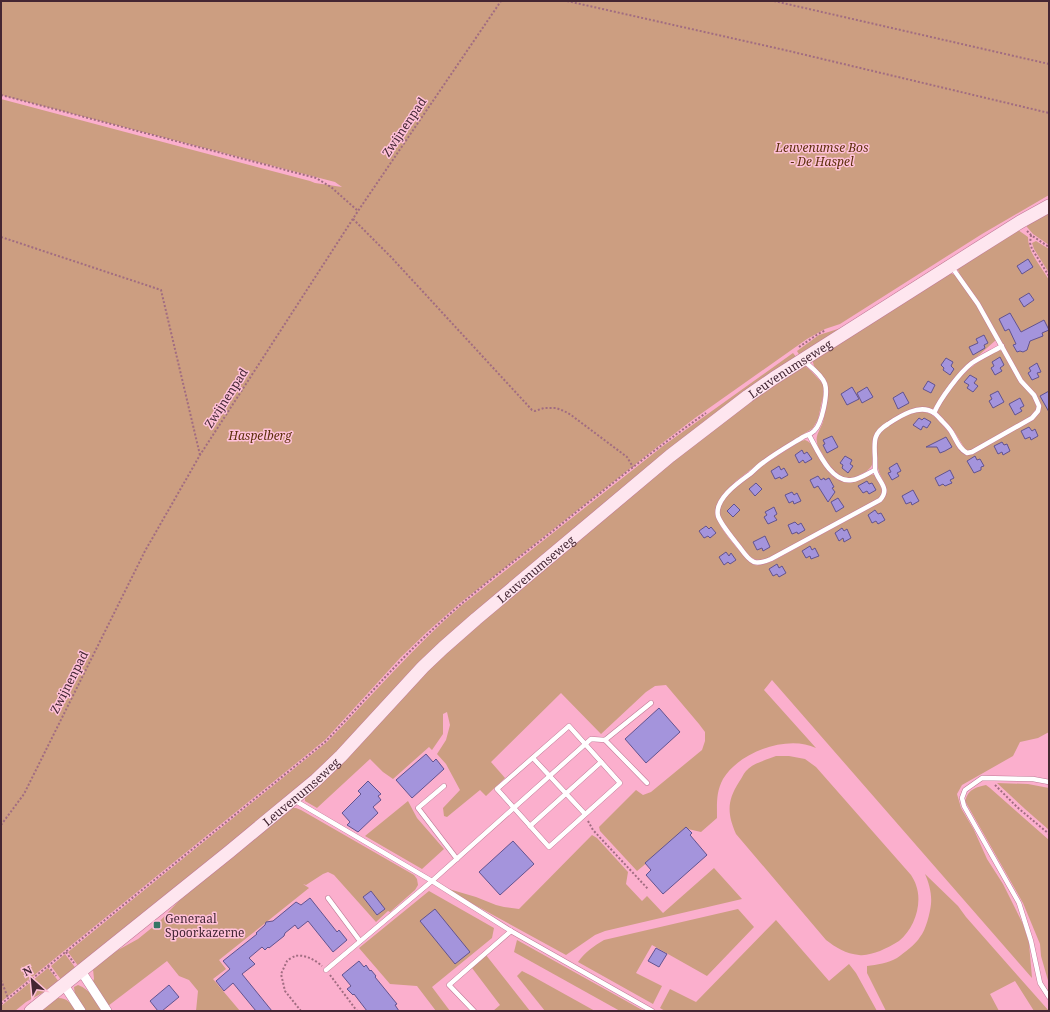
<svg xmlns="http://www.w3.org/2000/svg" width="1050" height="1012" font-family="'Noto Serif',serif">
<rect width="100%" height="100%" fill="#fbafcd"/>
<g fill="#cc9e81">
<path d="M1 1H1049V195L982 234 840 324 825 329 807 339 695 418 661 444 460 603 427 632 400 658 325 740 1 1002V99L310 181 315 183 342 187 335 182 1 95Z"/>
<path d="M1049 211V245L1033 234 1027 227V224Z"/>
<path d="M1018 230 1028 237C1028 253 1041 266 1049 280V732L1038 738 1020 742 1013 756 962 785 957 794 961 808 974 830 987 859 1003 884 1023 924 1029 943 1032 978 772 680 764 690 816 748C788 734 739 752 723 779 716 792 717 803 717 818L701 832 688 829 637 871 600 831 599 827 636 790 643 795 651 792 702 750 705 741V732L699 724 666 685 655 686 646 692 601 734 561 693 491 762 505 778 486 796 480 790 447 817 444 816 443 808 460 790 446 764 437 754 446 740 450 725 447 712 443 714V734L432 750 429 747 393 779 383 772 370 759 317 808 305 801V797L446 651 683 450 776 383 805 366 811 371 823 384 824 392 818 419 813 428 763 460 736 481 725 493 717 506C718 512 718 520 720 525 724 533 747 562 755 565 760 566 767 563 773 561L881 502C892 490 884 484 879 472 877 466 877 460 877 454 877 449 875 442 877 438 880 428 898 419 908 415 922 409 930 411 940 422 943 426 947 430 950 434 956 441 957 450 966 455L1033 419C1038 415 1040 412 1041 406L1023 380 980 303 960 275 958 270V267Z"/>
<path d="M1036 241 1049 249V273L1034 249 1032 243Z"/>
<path d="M947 260 948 262 800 356 797 351 819 335 841 328Z"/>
<path d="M950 273 955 275 977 305 996 340 961 371 933 409 922 408 881 427C878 430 875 433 874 437 871 447 878 461 869 469 867 471 864 473 861 474 859 475 856 477 853 478 839 482 827 464 822 453 820 450 817 446 817 442 815 436 821 428 823 422 825 413 829 397 828 389 827 375 812 371 813 360Z"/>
<path d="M999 350 1002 351 1032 396 1035 401 1036 406V409L1031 416 972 450H967L965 449 954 431 938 413 937 411C949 389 962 371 985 358 990 355 994 352 999 350Z"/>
<path d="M793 353 797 358 472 616 312 777 79 967 68 952 327 742C372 696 413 647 462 605L663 446Z"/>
<path d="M805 440C821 446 821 474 841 481 846 483 851 483 856 481 861 479 871 471 876 476 878 478 879 482 880 485 883 491 882 493 879 499L771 557C755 564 750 558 741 546 735 538 719 522 719 512 719 490 782 453 801 441Z"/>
<path d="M776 756H789L805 759 816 767 911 875C913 878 915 882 916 885 923 904 914 929 899 941 893 945 886 948 880 951 873 953 866 956 859 955 846 954 835 947 826 940L736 834C727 813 727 801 739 782 742 778 743 774 746 771 753 763 766 760 776 756Z"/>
<path d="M997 783 1028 784 1049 788V830L1025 809Z"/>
<path d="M986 785 990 788 1049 840V984L1041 956 1040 944 1023 903 965 801C969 789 974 788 986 785Z"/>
<path d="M408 801 417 818 444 849 422 869 365 836Z"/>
<path d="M291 808H296L301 810 414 875 417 879 418 885 415 890 390 912 388 911 376 922 334 875 328 872 323 874 306 885 303 884 309 888 219 960 226 969 213 979 240 1011H196L198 991 189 980 179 976 167 961 108 1006 92 983 94 979 93 969 109 955 138 939 159 922 190 889Z"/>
<path d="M592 835 597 838 628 872 626 884 642 901 647 896 663 913 714 868 742 899 605 931 595 935 566 955 442 887 476 897 496 905 504 907 519 909Z"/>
<path d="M925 874 958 906 966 917 1049 1011H1034L1015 981 990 994 999 1011H886L867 973V966C877 965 888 963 897 958 904 953 916 944 920 937 926 930 930 913 931 904 932 894 929 883 925 874Z"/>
<path d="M429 891 494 928 492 938 432 987 450 1011H436L417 986 390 984 359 948Z"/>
<path d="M738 909 754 927 707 976 652 945 636 973 662 986 653 1004 578 962C585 952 594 946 604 940Z"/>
<path d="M776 920 829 981 849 964 856 973 877 1011H665L660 1008 670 989 696 1002Z"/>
<path d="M517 940 644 1011H620L514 952Z"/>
<path d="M65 954 77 970 62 981 51 966Z"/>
<path d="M486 955 530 1011H493L500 1005 472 968Z"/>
<path d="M48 968 60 983 26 1002 15 1011H1V1006Z"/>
<path d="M522 971 532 976 595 1011H545L517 976Z"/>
<path d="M78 985C91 990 95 1000 102 1011H85L75 996 74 987Z"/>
<path d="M58 998C68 998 70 1003 76 1011H39L53 1000Z"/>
</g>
<g fill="#a494dc" stroke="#62538f">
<path d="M1028 259 1033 267 1022 274 1017 266Z"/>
<path d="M1029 293 1034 300 1024 307 1019 299Z"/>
<path d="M1010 313 1021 332 1044 320 1049 330 1042 333 1043 336 1030 341 1027 350 1023 352 1020 351 1017 352 1013 345 1016 344 1009 329 1005 331 999 319Z"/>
<path d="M984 335 988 343 984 345 985 348 973 355 969 347 978 343 976 339Z"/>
<path d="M1000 357 1004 365 1000 368 1002 371 995 375 991 368 994 366 992 362Z"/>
<path d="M946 358 953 362 951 366 954 369 950 375 943 370 944 368 941 365Z"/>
<path d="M1037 363 1041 372 1037 373 1039 377 1032 380 1028 373 1031 371 1029 368Z"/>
<path d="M970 375 977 379 974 383 978 386 973 392 967 388 969 385 964 382Z"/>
<path d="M928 381 935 385 931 393 923 389Z"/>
<path d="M852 387 859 399 847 405 841 394Z"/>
<path d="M867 387 873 397 862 403 857 393Z"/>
<path d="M998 391 1004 402 993 408 989 401 992 399 990 395Z"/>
<path d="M1049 391V412L1040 396Z"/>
<path d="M903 392 909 403 898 409 893 398Z"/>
<path d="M1020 398 1024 406 1020 408 1022 411 1015 415 1009 404Z"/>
<path d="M919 418 922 420 924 418 931 422 927 428 923 426 921 430 913 425Z"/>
<path d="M1029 427 1032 431 1035 429 1038 436 1031 440 1030 437 1025 439 1021 431Z"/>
<path d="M832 436 838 447 827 453 823 445 825 444 823 440Z"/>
<path d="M946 437 952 447 945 451 940 453 937 447H926Z"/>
<path d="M1002 442 1004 445 1007 444 1010 451 1003 455 1002 452 998 454 994 446Z"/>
<path d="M802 450 804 454 807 452 812 459 805 463 803 460 799 463 795 455Z"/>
<path d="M845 456 852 460 850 464 853 466 848 473 842 468 843 465 840 463Z"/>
<path d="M975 456 977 460 980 459 984 466 981 467V470L974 473 967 461Z"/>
<path d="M897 463 901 471 897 473 899 476 892 480 888 473 891 472 889 468Z"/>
<path d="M779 466 781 470 784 468 788 475 781 479 780 477 775 479 771 471Z"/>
<path d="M950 470 954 478 950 480 952 483 945 486 943 484 939 486 935 478Z"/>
<path d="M818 476 821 480 824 478 825 480 829 478 834 487 832 488 835 492 828 502 818 486 814 488 810 480Z"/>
<path d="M867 481 869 484 872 483 876 490 869 494 867 491 863 493 858 486Z"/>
<path d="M756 483 762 489 755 496 749 489Z"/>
<path d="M913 490 919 501 912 505 911 502 906 504 902 496Z"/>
<path d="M792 492 794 495 797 493 801 501 794 504 793 501 789 503 785 495Z"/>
<path d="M838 498 844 507 836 512 831 502Z"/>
<path d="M734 504 740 510 733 517 727 511Z"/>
<path d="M774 507 777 514 774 516 777 520 768 524 764 517 767 515 765 512Z"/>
<path d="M875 510 878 514 881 513 885 520 878 524 876 521 872 523 868 515Z"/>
<path d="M795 522 798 525 801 523 805 530 798 534 797 532 792 534 788 525Z"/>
<path d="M706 526 709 529 711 527 716 533 710 538 708 536 704 538 699 531Z"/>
<path d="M842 528 844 531 847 529 851 538 844 542 843 538 839 541 835 533Z"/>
<path d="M765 536 770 547 763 551 762 548 757 550 753 542Z"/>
<path d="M810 546 812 550 815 548 819 556 811 559 810 556 806 558 802 551Z"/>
<path d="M726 552 729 556 731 553 736 560 730 564 728 562 724 565 719 557Z"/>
<path d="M777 564 779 568 782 566 786 573 779 577 777 574 773 576 769 569Z"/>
<path d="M659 708 680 732 646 763 625 739Z"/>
<path d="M426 754 433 762 436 759 444 769 412 798 396 780Z"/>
<path d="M368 781 381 794 378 796 381 800 373 807 378 813 358 832 347 825 350 822 342 813 361 794 358 791Z"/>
<path d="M686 827 692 833 690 835 707 855 663 894 646 875 651 870 645 863Z"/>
<path d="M513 841 534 864 500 895 479 872Z"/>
<path d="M371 891 385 909 377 915 363 897Z"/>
<path d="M310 898 337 932 339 930 347 940 333 952 308 921 298 929 295 925 285 933 284 936 269 948 268 947 265 950 262 947 249 958 255 964 242 974 272 1011H256L233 983 224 991 216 981 230 969 223 961 257 934 256 933 265 925 266 922 273 921 296 902 301 905Z"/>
<path d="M435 909 470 952 455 964 420 921Z"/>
<path d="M656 948 667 954 659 967 648 961Z"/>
<path d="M359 961 364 967 366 965 370 971 371 970 376 976 375 977 397 1004 395 1005 399 1011H367L354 994 353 995 347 989 351 986 342 975Z"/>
<path d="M169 985 179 997 162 1011H158L150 1001Z"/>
</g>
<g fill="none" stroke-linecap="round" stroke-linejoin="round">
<defs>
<g id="service">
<path d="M804 361C811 367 822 375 825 384 828 394 822 424 814 431 811 434 807 435 803 437 790 445 776 453 764 462 759 465 755 470 750 474 739 482 714 499 718 516 721 525 735 541 741 549 751 563 755 566 771 559L880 500C891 488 878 482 875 470 875 466 875 461 875 458 874 441 873 433 888 424 900 416 920 403 934 413 937 415 940 419 943 422 946 425 950 429 952 433 957 441 959 449 967 453L972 452 1032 418 1038 411 1039 406 1034 395 1021 381 978 304 951 266"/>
<path d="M934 413C940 399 960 372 972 363 981 357 992 352 1002 346"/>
<path d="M809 435C817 449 831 484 852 480 860 479 868 473 875 470"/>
<path d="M569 726 620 783 549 847 497 789Z"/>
<path d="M605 740 651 703"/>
<path d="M533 758 585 814"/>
<path d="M1049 782 1033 779 982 778 965 790 962 798 964 806 1019 903 1031 941 1040 983 1049 997"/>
<path d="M444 786 418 808 457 859"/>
<path d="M294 800 432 881 511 931 652 1011"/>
<path d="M530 826 601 762"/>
<path d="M328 898 360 941"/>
<path d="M326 970 432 881 591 739 605 740 647 783"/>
<path d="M474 1011 449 985 511 931"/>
</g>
<g id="minor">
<path d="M81 971 107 1011"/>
<path d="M64 985 81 1011"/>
</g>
<g id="secondary">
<path id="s1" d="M31 1011 229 852 316 780 341 756 423 667 443 648 476 619 670 456 748 396 774 378 974 251 1020 222 1049 206"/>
</g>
</defs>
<use href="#service" stroke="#c07996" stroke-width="5.5"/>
<use href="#minor" stroke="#c07996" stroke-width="10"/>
<use href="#secondary" stroke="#c07996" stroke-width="14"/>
<g stroke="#a16c81" stroke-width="2" stroke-dasharray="2 2" stroke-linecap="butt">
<path d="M567 1 789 51 1049 113"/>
<path d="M774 1 1049 64"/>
<path d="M1 95 316 178 331 187 358 211"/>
<path d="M353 219 391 257 532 410 535 411 544 408H556L564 411 571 415 627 457 633 467"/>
<path d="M1027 231 1031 235 1049 247"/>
<path d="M1031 235 1030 243 1032 249 1049 276"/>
<path d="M1 237 161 290 200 455"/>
<path d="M799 347 818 334 826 330"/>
<path d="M995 785 1017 807 1049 834"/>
<path d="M588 821 593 830 648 889"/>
<path d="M1 825 24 794 145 551 200 455 358 211 501 1"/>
<path d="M66 952 74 963"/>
<path d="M48 966 56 976"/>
<path d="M330 975 357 1011"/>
<path d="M1 980 8 998"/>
<path d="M1 1004 325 742C361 705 393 666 430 632 469 595 512 563 554 530 604 490 653 450 706 413"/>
<path d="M301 1011 285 991 281 974 287 961C289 959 293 957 295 956 305 954 315 960 322 966"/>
</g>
<use href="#service" stroke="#fff" stroke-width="4.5"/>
<use href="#minor" stroke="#fff" stroke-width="9"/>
<use href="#secondary" stroke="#fee6ef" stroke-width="13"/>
</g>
<rect fill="#367665" stroke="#ffc1d9" stroke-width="1.5" x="153" y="921" width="8" height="8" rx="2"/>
<g text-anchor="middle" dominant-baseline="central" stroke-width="3" stroke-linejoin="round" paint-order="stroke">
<g font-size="12" fill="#442633" stroke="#ffc1d9">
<text transform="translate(404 127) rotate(-56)">Zwijnenpad</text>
<text stroke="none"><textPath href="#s1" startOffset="996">Leuvenumseweg</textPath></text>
<text transform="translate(226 398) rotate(-57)">Zwijnenpad</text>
<text stroke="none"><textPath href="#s1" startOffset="672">Leuvenumseweg</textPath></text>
<text transform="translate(69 682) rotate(-63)">Zwijnenpad</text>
<text stroke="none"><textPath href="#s1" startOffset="348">Leuvenumseweg</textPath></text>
</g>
<g font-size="12" font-style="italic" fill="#5d2f0b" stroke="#ffc1d9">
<text x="822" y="147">Leuvenumse Bos<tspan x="822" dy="14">- De Haspel</tspan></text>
<text x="260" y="435">Haspelberg</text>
</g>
<g font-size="12" fill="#442633" stroke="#ffc1d9" text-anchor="start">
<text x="165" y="918">Generaal<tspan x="165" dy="14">Spoorkazerne</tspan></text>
</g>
</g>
<rect width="1050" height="1012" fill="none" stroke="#442633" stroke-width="4"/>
<g transform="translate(32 980) rotate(333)" stroke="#ffc1d9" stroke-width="3" paint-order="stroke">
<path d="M0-3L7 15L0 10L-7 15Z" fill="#442633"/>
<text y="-6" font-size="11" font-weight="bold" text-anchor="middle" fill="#442633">N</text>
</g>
</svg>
